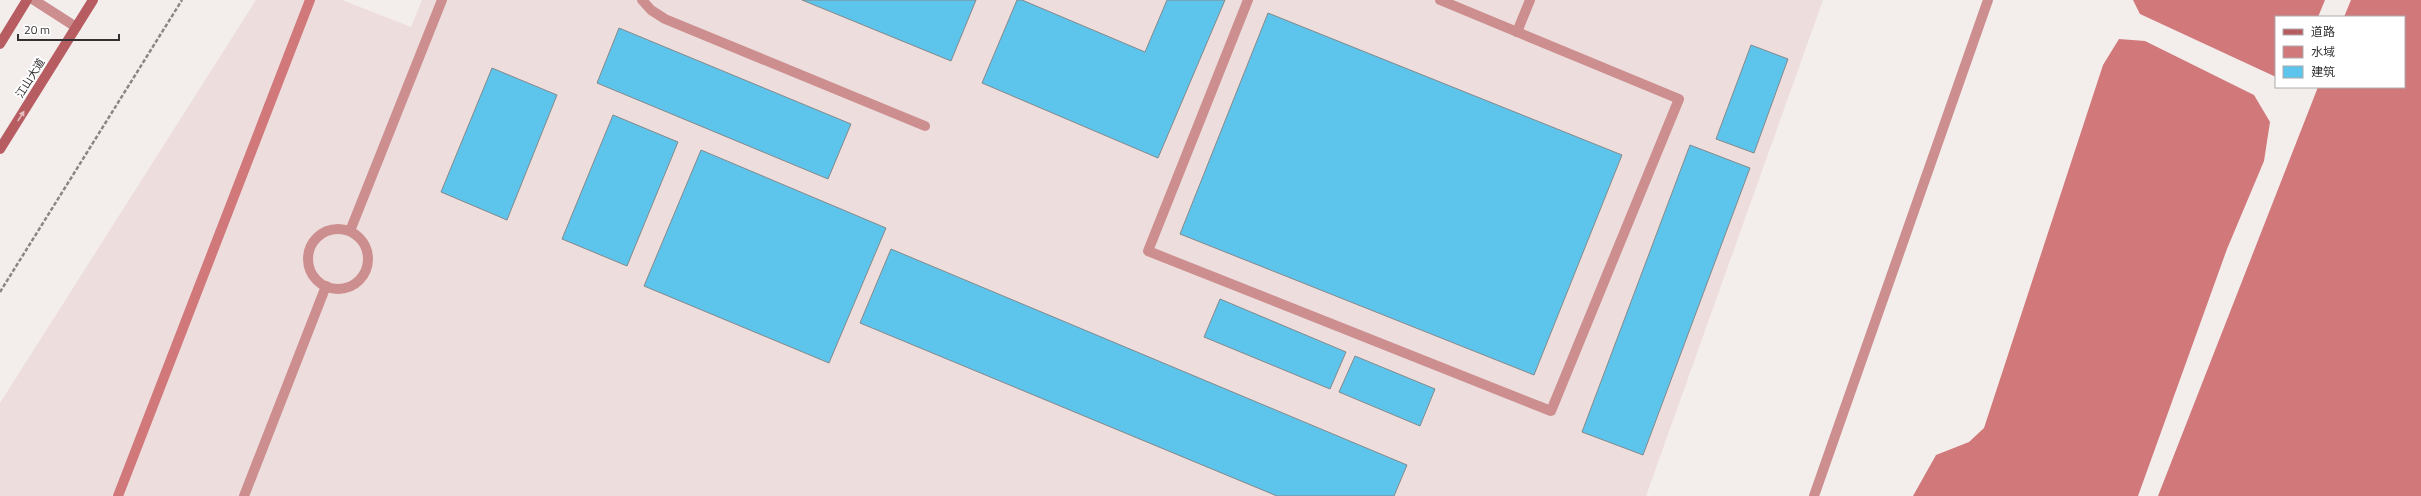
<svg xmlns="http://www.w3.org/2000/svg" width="2421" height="496" font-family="'Titillium Web','Noto Sans SC',sans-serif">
<rect width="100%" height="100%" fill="#f3edec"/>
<path fill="#eddedd" d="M256 0H342L411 27 422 0H1823L1646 496H0V403Z"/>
<g fill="#d1787b">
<path d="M2133 0H2325L2318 17H2276V77L2140 14Z"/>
<path d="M2351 0H2421V496H2158L2318 87H2404V17H2344Z"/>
<path d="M2119 39 2145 41 2254 95 2270 122 2264 161 2227 249 2138 496H1913L1936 455 1969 442 1984 428 2103 65Z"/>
</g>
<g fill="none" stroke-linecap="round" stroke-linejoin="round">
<path stroke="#d1787b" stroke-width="10" d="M118 496 310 0"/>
</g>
<g fill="#5dc4ec" stroke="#84898b">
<path d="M802 0H976L951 61Z"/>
<path d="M1017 0H1022L1145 52 1167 0H1225L1158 158 982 83Z"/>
<path d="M1268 13 1622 155 1534 375 1180 234Z"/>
<path d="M619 28 851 124 828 179 597 83Z"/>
<path d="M1751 45 1788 59 1754 153 1716 139Z"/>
<path d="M492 68 557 95 507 220 441 192Z"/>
<path d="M613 115 678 142 627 266 562 239Z"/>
<path d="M1690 145 1750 168 1643 455 1582 432Z"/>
<path d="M701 150 886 228 829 363 644 286Z"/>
<path d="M891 249 1407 465 1394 496H1277L860 323Z"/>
<path d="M1220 299 1346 352 1330 389 1204 337Z"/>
<path d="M1355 356 1435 389 1420 426 1339 392Z"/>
</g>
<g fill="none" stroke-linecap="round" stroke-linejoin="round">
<path stroke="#8a8686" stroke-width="2.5" stroke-dasharray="4 2" stroke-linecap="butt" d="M0 292 182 0"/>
<g stroke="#cd8e8f" stroke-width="10">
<path d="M34 0 76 27"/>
<path d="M642 0 651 10 665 19 925 126"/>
<path d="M1248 0 1148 251 1551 411 1679 99 1440 0"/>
<path d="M1517 32 1530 0"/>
<circle cx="338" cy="259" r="30"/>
<path d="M350 231 442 0"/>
<path d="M244 496 326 286"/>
</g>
<path stroke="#cd8e8f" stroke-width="10" d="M1814 496 1988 0"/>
<g stroke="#b75d61" stroke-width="10">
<path d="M0 44 27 0"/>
<path d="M0 149 93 0"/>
</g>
</g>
<defs><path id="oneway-solid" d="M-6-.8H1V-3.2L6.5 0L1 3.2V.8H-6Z"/></defs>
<use fill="#e2bec0" href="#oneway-solid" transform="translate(21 116) rotate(-58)"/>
<g text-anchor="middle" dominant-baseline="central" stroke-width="4" stroke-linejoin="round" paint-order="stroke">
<g font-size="11" fill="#323030" stroke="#fff">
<text transform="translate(30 78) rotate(-58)">江山大道</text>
</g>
</g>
<rect x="2275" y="16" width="130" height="72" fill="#ffffff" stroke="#adacac"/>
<rect x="2283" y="29" width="20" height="6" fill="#b75d61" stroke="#adacac"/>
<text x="2311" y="36" font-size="12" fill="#323030">道路</text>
<rect x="2283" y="46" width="20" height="12" fill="#d1787b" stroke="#adacac"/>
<text x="2311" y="56" font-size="12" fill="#323030">水域</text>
<rect x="2283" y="66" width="20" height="12" fill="#5dc4ec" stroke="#adacac"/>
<text x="2311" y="76" font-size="12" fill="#323030">建筑</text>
<path d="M18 34v6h101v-6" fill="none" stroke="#323030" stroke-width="2"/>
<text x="24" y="34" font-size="12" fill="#323030" stroke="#ffffff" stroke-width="3" paint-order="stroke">20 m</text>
</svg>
